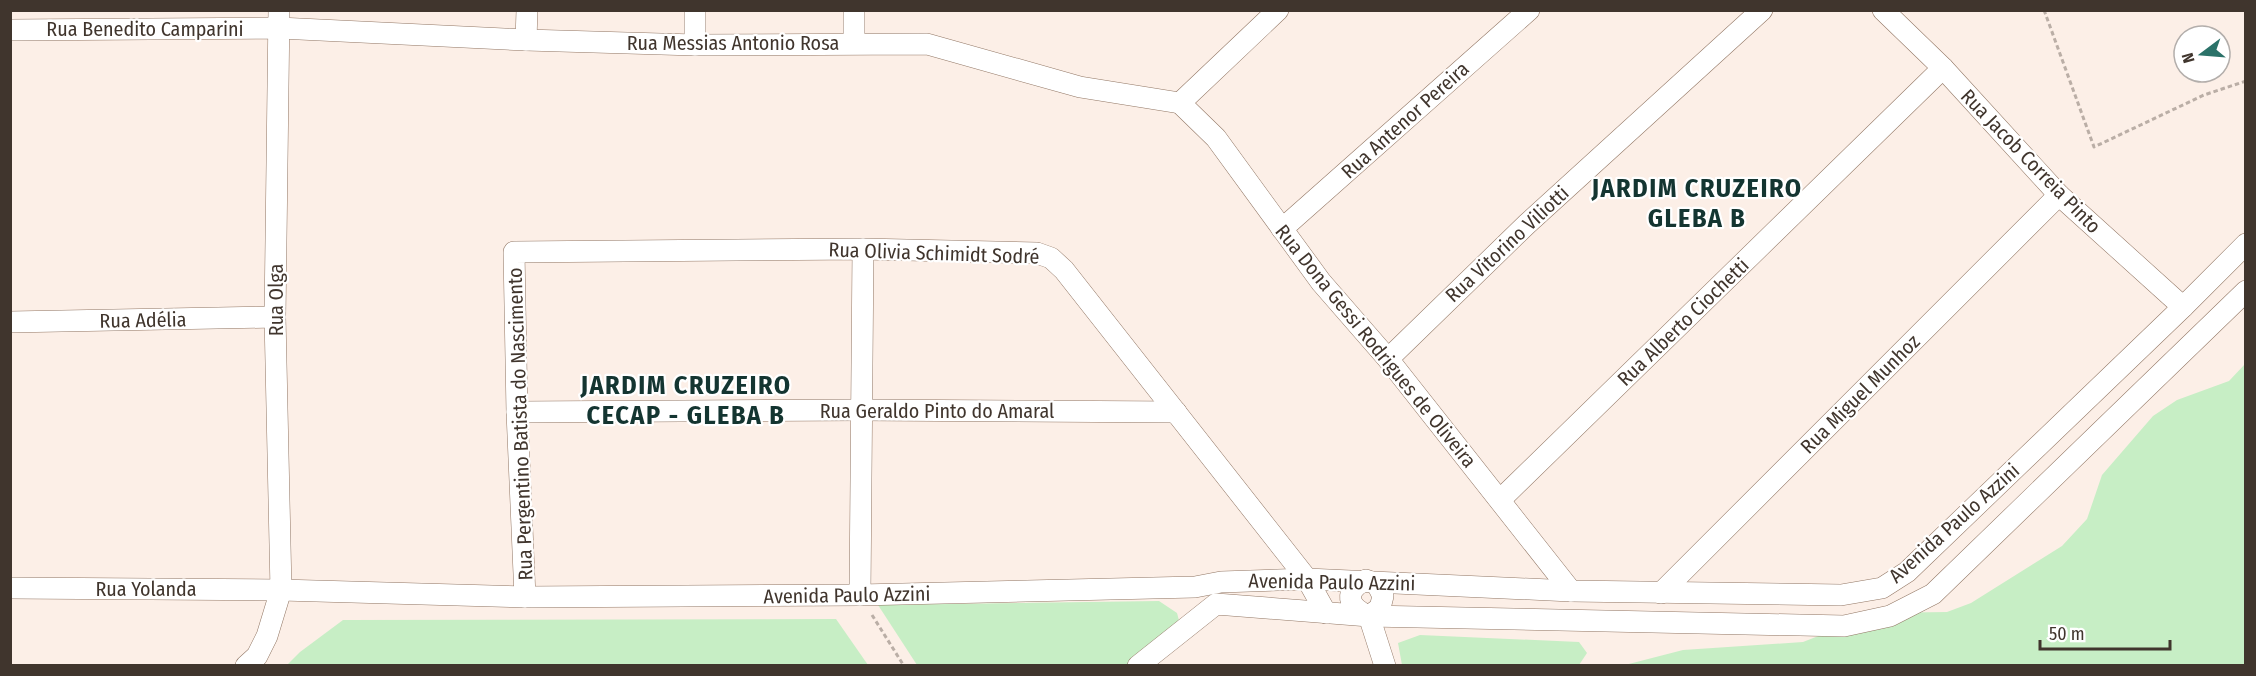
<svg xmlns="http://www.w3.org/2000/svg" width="2256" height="676" font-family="'Fira Sans Condensed',sans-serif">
<rect width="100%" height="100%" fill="#fcefe7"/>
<g fill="#c7eec5">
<path d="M2245 364V665L1621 666 1683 650 1803 642 1877 613 1947 612 1971 603 2062 546 2087 519 2102 475 2153 416 2177 400 2229 381Z"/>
<path d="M1159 601 1177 613 1181 628 1128 665H917L878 605Z"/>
<path d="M836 619 868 665H287L300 652 343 620Z"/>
<path d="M1420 635 1579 642 1587 653 1579 665H1402L1398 643Z"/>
</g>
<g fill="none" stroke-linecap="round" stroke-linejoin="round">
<defs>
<g id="minor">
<path d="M1883 10 1943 68 2059 195 2183 307"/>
<path d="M10 30 279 28 526 40 695 45 927 44 1080 87 1180 103"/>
<path d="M526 40 527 10"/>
<path d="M854 43V10"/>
<path d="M695 45V10"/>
<path d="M1180 103 1216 138 1321 282 1388 359 1571 591"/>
<path d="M1180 103 1278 10"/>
<path d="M1282 229 1529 10"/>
<path d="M10 322 275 317"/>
<path d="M1388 359 1527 224 1762 10"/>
<path d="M517 412 860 410 1176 412"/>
<path d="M1500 500 1943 68"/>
<path d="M1366 580 1377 584 1383 596 1380 608 1369 616C1347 608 1343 590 1366 580Z"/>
<path d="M10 588 281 590 525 597 860 595 1195 587 1221 582 1307 579 1571 591 1841 595 1882 588 1907 572 2183 307 2246 244"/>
<path d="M1661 593 2059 195"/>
<path d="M860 595 863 249"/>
<path d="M525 597 517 412 514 252 863 249 1037 253 1051 258 1064 270 1307 579 1326 613"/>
<path d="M1369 616 1385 666"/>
<path d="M246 666 257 656 267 636 281 590 275 317 279 10"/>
<path d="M1138 666 1216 604 1369 616 1844 626 1890 616 1933 594 2246 291"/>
</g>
</defs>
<use href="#minor" stroke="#927765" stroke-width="22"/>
<g stroke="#baaea6" stroke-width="3" stroke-dasharray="4.5 3" stroke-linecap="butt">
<path d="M2044 10 2094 147 2204 95 2246 81"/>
<path d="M872 615 904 666"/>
</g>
<use href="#minor" stroke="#fff" stroke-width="21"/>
</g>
<g text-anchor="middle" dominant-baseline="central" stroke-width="4.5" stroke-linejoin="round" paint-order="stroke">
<g font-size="20" fill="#40352d" stroke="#fff">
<text x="145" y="29">Rua Benedito Camparini</text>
<text x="733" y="43">Rua Messias Antonio Rosa</text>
<text transform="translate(1405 120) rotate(-42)">Rua Antenor Pereira</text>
<text transform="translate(2031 161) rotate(46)">Rua Jacob Correia Pinto</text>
<text transform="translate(1507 244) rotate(-43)">Rua Vitorino Viliotti</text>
<text transform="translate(934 253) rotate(2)">Rua Olivia Schimidt Sodré</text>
<text transform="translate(276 300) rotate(-90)">Rua Olga</text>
<text transform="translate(143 320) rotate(-1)">Rua Adélia</text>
<text transform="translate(1683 322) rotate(-44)">Rua Alberto Ciochetti</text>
<text transform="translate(1376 346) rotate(51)">Rua Dona Gessi Rodrigues de Oliveira</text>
<text transform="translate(1860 394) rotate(-45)">Rua Miguel Munhoz</text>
<text x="937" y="411">Rua Geraldo Pinto do Amaral</text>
<text transform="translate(520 424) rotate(-92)">Rua Pergentino Batista do Nascimento</text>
<text transform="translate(1954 523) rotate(-42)">Avenida Paulo Azzini</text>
<text transform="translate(1332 582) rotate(1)">Avenida Paulo Azzini</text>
<text x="146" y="589">Rua Yolanda</text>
<text transform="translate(847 595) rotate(-1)">Avenida Paulo Azzini</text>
</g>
<g font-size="26" font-weight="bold" letter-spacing="1.5" fill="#143531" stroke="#fff">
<text x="1697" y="188">JARDIM CRUZEIRO<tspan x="1697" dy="30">GLEBA B</tspan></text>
<text x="686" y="385">JARDIM CRUZEIRO<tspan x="686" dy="30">CECAP - GLEBA B</tspan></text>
</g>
</g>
<rect width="2256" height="676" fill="none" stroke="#40352d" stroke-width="24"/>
<g transform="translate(2202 54) rotate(254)"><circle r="28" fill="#ffffff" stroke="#b3aeab" stroke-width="1.5"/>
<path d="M0-4.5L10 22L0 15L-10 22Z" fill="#2b7269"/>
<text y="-9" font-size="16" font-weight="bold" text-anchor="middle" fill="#40352d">N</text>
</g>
<path d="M2040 640v9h130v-9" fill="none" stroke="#40352d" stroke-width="3"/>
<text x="2049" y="640" font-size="18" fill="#40352d" stroke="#ffffff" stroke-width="4.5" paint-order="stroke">50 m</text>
</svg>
